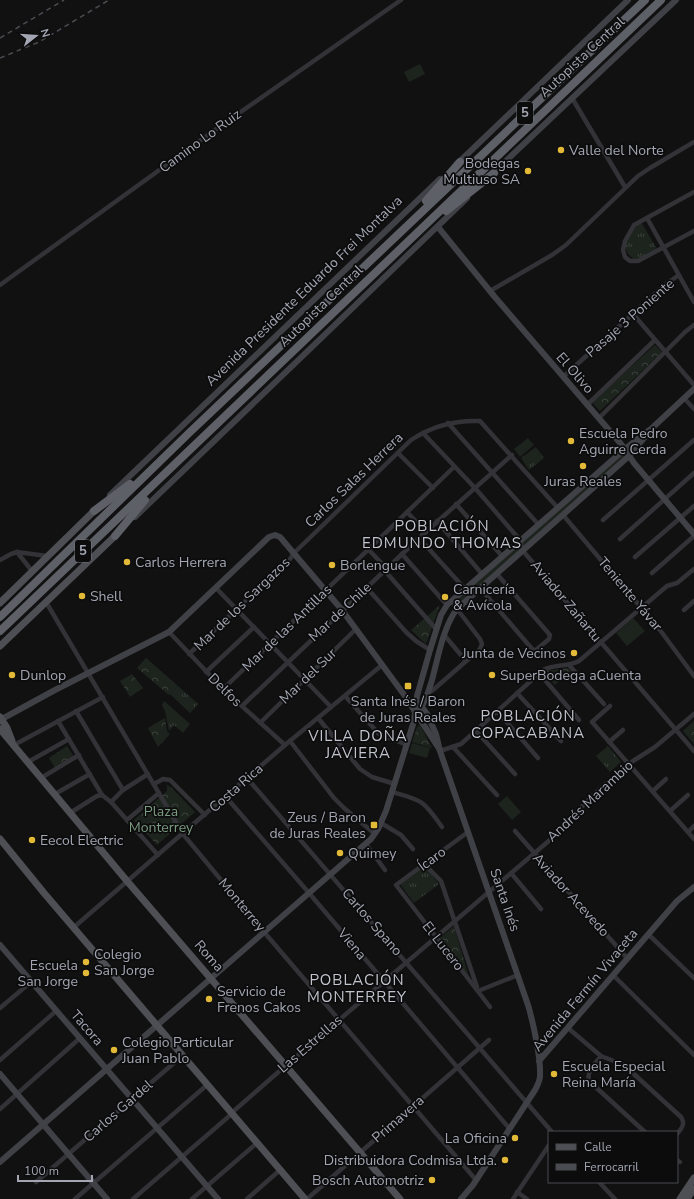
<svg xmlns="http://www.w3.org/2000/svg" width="694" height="1199" font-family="'Nunito Sans',sans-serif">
<defs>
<pattern id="grass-tufts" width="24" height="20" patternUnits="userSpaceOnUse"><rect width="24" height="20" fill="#1d241e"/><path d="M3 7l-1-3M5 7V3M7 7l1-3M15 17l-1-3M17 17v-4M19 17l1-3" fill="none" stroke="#3b413c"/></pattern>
<pattern id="forest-crowns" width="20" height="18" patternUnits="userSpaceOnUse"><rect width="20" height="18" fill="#1d241e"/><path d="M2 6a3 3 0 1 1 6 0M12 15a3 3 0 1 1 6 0" fill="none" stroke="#3b413c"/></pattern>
</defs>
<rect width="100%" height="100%" fill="#111112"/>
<g fill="url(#grass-tufts)">
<path d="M641 222 657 249 636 260C617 251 627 230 641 222Z"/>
<path d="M536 447 544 458 529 470 521 458Z"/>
<path d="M623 452 625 456 455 608 452 605Z"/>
<path d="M178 686 198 704 190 713 170 694Z"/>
<path d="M164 701 190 724 183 733 174 725 169 731 165 711 162 705Z"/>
<path d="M608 746 621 762 610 772 596 756Z"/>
<path d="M424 865 439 884 414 903 400 884Z"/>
</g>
<g fill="url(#forest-crowns)">
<path d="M655 345 662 352 600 411 592 402Z"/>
<path d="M440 605 426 644 411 630Z"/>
<path d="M146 658 178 686 169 695 137 668Z"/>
<path d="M568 668 571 671 555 685 544 673 546 671Z"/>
<path d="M132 674 143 688 130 697 120 681Z"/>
<path d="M165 718 167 731 170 734 158 747 148 728Z"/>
<path d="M694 721V744L683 731Z"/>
<path d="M420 725 432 748 412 742 417 727Z"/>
<path d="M67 746 74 757 55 768 49 758Z"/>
<path d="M167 785 172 788 195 812 157 845 134 820 167 791Z"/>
<path d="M454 926 469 977 439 939Z"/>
</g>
<g fill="#1d241e">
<path d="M420 64 425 74 409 82 404 72Z"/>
<path d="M528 438 534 445 520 457 514 449Z"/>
<path d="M633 618 645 631 627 646 616 633Z"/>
<path d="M412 743 430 748 427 758 409 753Z"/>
<path d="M507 796 521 812 512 820 498 804Z"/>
</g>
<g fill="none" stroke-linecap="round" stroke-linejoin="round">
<g stroke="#323237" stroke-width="4.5">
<path d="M572 98 625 187"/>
<path d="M694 192 634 225 625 241 623 250 625 257 630 261H638L694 231"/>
<path d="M647 218 694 302"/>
<path d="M0 285 212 132 401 0"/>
<path d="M490 291 552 255 566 245 638 176 650 168 694 142"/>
<path d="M633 314 694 385"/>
<path d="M563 377 666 284 679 275"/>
<path d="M684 398 694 409"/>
<path d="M587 405 655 340"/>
<path d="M599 418 685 332 694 325"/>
<path d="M448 423 538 524"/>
<path d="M423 433 475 488 520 540 523 551 694 751"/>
<path d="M398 453 433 488"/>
<path d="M456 504 502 556"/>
<path d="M407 512 426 532"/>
<path d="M563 515 660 630 694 676"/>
<path d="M603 520 694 440"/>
<path d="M437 521 482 574"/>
<path d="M419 538 465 589"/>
<path d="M620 539 694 473"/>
<path d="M368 549 387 569"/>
<path d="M17 552 32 571"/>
<path d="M402 554 447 605"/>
<path d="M635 557 694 506"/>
<path d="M0 560 11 554 17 552 47 556"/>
<path d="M385 571 436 629"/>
<path d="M652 573 694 536"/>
<path d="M216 588 331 707"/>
<path d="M367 588 406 632 416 641 430 650"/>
<path d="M480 588 533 650H536L549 639 550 635 497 574"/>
<path d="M46 602 183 834 264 932 476 1180"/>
<path d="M684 610 694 601"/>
<path d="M169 632 223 689 285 745"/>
<path d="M445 636 466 661"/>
<path d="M189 654 290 559 294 553 411 440C432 426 456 420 480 421L557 507"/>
<path d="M569 665 604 704"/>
<path d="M206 672 254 627"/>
<path d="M539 673 579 720"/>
<path d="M223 689 454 467"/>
<path d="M428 693 433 690 480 649 482 644 480 639 457 609"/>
<path d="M517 693 561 741"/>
<path d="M345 696 379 734 407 745"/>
<path d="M242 706 419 538 512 455"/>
<path d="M610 706 592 722 694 839"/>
<path d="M76 711 123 790"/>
<path d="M497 711 538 758"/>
<path d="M318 718 360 769 372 777 395 784"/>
<path d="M58 721 102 795"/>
<path d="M260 723 356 629"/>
<path d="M476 731 515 774"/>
<path d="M290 741 334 798 344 808 375 834"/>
<path d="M609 742 623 730"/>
<path d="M14 745 103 697"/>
<path d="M453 747 497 795"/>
<path d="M440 751 461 744 543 670C554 664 568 667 579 661L667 586 677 583 694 569"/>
<path d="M28 762 69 739"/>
<path d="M41 778 79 755"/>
<path d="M247 778 552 1132"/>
<path d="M154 784 163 779 170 780 205 815"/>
<path d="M653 791 666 779"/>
<path d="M392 792C402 795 413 797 422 803 430 809 436 819 442 827"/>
<path d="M55 794 90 774"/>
<path d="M226 797 309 893 509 1128"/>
<path d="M111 802 123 790 148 774"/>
<path d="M670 811 688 795"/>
<path d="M70 813 97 796 102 795 111 802 158 855"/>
<path d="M127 820 159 793"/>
<path d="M381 823 401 835 413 849"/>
<path d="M515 831 627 958"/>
<path d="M468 832 396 885 490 1007"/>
<path d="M688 832 694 826"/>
<path d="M366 844 385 870"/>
<path d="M426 863 430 870 441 881 477 987"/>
<path d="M511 873 541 909"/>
<path d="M73 928 285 745 382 665"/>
<path d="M648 934 694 978"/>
<path d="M613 975 694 1055"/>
<path d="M478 991 518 975"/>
<path d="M0 1008 31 982"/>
<path d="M568 1028 601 1056 624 1065 681 1117C686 1124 681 1129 677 1134"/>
<path d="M601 1056C596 1063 586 1071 589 1081L645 1132"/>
<path d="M0 1060 56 1011"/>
<path d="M0 1109 80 1038"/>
<path d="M677 1160 680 1162"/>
<path d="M36 1182 182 1056"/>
<path d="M599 1182 615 1199"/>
<path d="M517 1192 527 1199"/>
<path d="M75 1199 207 1085"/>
<path d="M133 1199 227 1118 236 1109 291 1061 551 839 567 823 589 799 607 783 633 761 655 747 694 714"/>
<path d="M192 1199 257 1143"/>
<path d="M247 1199 280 1170"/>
<path d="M307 1199 489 1040"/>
<path d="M513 1199 549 1145"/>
</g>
<g stroke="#404146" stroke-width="6">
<path d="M457 164 628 0"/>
<path d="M491 175 676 0"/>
<path d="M438 227 494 296 621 444 634 463 694 534"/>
<path d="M110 495 440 179"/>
<path d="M135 517 467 198"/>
<path d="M415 702 422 707 427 714 436 734 440 751 468 832 528 1005C533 1022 541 1058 540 1076 540 1081 537 1086 535 1090L473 1185 461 1199"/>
<path d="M420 709C426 701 429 690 432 680 438 658 443 627 457 609L629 456 649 432"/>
<path d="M0 720 55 690 169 632 269 537 275 535 280 537 342 610 405 696 440 750"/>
<path d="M0 945 218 1199"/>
<path d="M539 1061 677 901 694 887"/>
<path d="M0 1074 107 1199"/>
<path d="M0 1162 371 839 378 829 386 811 414 721 417 696 430 650 441 615 447 605 625 449 651 429 694 389"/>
</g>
<g stroke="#4e4f55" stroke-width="7">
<path d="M0 603 94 511"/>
<path d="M0 646 115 536"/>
<path d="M0 717 7 728 12 741"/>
<path d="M0 729 127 881 400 1199"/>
<path d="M0 839 44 893 305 1199"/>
<path d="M680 1199 694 1178"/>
<path d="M687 1199 694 1189"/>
</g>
<g stroke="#5e6067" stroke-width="8">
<path d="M426 201 460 162"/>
<path d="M446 211 494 173"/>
<path d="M94 511 130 484"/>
<path d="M115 536 145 500"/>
<path d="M0 617 189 433 645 0"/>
<path d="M0 631 661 0"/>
</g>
<g stroke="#4b4c51" stroke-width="1.5" stroke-dasharray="5 4" stroke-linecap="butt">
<path d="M0 38 64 0"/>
<path d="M0 58 39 42 109 0"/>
</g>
</g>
<g fill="#e3b938" stroke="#0c0c0d" stroke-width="1.5">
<circle cx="561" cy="150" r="4"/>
<circle cx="528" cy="171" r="4"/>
<circle cx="571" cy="441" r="4"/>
<circle cx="583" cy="466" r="4"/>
<circle cx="127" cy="562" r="4"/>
<circle cx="332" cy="565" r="4"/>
<circle cx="82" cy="596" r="4"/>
<circle cx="445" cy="597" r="4"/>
<circle cx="574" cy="653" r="4"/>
<circle cx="12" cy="675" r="4"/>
<circle cx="492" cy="675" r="4"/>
<rect x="404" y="682" width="8" height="8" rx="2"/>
<rect x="370" y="821" width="8" height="8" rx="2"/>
<circle cx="32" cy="840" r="4"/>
<circle cx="340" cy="853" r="4"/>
<circle cx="86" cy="962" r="4"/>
<circle cx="86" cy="973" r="4"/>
<circle cx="209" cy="999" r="4"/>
<circle cx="114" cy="1050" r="4"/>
<circle cx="554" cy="1074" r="4"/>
<circle cx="515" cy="1138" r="4"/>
<circle cx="505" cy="1160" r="4"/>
<circle cx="432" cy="1180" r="4"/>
</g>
<g text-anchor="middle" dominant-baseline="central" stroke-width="3.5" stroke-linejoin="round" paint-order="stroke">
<g fill="#0c0c0d" stroke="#767880" stroke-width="1">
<rect x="517" y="102" width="16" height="22" rx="3"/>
<rect x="75" y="540" width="16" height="22" rx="3"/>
</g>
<g font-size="13" font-weight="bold" fill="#a3a6b2">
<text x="525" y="113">5</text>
<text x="83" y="551">5</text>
</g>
<g font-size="14" fill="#a3a6b2" stroke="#0c0c0d">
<text transform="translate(582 57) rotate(-43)">Autopista Central</text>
<text transform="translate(200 141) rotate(-36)">Camino Lo Ruiz</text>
<text transform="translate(304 291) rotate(-44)">Avenida Presidente Eduardo Frei Montalva</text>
<text transform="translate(321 306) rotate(-44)">Autopista Central</text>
<text transform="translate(630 318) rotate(-41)">Pasaje 3 Poniente</text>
<text transform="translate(575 373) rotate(49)">El Olivo</text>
<text transform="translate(354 480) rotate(-44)">Carlos Salas Herrera</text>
<text transform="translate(630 594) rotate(50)">Teniente Yávar</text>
<text transform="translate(566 601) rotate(50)">Aviador Zañartu</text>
<text transform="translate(242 604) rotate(-44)">Mar de los Sargazos</text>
<text transform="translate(340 612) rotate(-43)">Mar de Chile</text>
<text transform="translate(287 628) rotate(-44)">Mar de las Antillas</text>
<text transform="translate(308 676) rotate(-44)">Mar del Sur</text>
<text transform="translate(225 690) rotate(44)">Delfos</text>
<text transform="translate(236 788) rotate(-41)">Costa Rica</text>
<text transform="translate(590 801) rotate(-43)">Andrés Marambio</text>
<text transform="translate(432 859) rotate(-36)">Ícaro</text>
<text transform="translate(571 895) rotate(48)">Aviador Acevedo</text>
<text transform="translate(505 900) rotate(71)">Santa Inés</text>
<text transform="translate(242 905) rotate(50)">Monterrey</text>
<text transform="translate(372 922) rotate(49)">Carlos Spano</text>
<text transform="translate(352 944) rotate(50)">Viena</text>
<text transform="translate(443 946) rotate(52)">El Lucero</text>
<text transform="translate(209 956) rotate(49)">Roma</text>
<text transform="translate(585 990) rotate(-50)">Avenida Fermín Vivaceta</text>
<text transform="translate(87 1028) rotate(49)">Tacora</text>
<text transform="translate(310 1044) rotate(-41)">Las Estrellas</text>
<text transform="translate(118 1111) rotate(-41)">Carlos Gardel</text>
<text transform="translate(398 1119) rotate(-41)">Primavera</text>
</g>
<g font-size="14" fill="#a3a6b2" stroke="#0c0c0d" text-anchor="start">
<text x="569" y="150">Valle del Norte</text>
<text x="520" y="163" text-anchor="end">Bodegas<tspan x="520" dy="16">Multiuso SA</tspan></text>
<text x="579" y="433">Escuela Pedro<tspan x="579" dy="16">Aguirre Cerda</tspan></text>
<text x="583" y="481" text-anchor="middle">Juras Reales</text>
<text x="135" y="562">Carlos Herrera</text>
<text x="340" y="565">Borlengue</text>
<text x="453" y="589">Carnicería<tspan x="453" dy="16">&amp; Avícola</tspan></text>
<text x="90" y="596">Shell</text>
<text x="566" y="653" text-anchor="end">Junta de Vecinos</text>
<text x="20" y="675">Dunlop</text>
<text x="500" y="675">SuperBodega aCuenta</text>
<text x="408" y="701" text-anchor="middle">Santa Inés / Baron<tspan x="408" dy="16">de Juras Reales</tspan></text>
<text x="366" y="817" text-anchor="end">Zeus / Baron<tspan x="366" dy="16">de Juras Reales</tspan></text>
<text x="40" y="840">Eecol Electric</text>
<text x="348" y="853">Quimey</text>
<text x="94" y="954">Colegio<tspan x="94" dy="16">San Jorge</tspan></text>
<text x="78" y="965" text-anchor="end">Escuela<tspan x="78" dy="16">San Jorge</tspan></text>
<text x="217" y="991">Servicio de<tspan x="217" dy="16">Frenos Cakos</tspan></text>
<text x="122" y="1042">Colegio Particular<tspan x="122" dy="16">Juan Pablo</tspan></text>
<text x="562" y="1066">Escuela Especial<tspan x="562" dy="16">Reina María</tspan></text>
<text x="507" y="1138" text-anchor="end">La Oficina</text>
<text x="497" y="1160" text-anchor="end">Distribuidora Codmisa Ltda.</text>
<text x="424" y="1180" text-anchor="end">Bosch Automotriz</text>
</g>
<g font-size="14" fill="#7b9b80" stroke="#0c0c0d">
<text x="161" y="811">Plaza<tspan x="161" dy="16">Monterrey</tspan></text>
</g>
<g font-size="15" letter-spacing="1" fill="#c3c5ce" stroke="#0c0c0d">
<text x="442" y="526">POBLACIÓN<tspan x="442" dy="17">EDMUNDO THOMAS</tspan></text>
<text x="528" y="716">POBLACIÓN<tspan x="528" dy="17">COPACABANA</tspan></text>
<text x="358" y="736">VILLA DOÑA<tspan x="358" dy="17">JAVIERA</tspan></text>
<text x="357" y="980">POBLACIÓN<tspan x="357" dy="17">MONTERREY</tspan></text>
</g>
</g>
<rect x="548" y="1131" width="130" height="52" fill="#0c0c0d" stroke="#484a4f"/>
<rect x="556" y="1144" width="20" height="6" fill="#4e4f55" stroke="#484a4f"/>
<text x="584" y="1151" font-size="12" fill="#a3a6b2">Calle</text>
<rect x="556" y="1164" width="20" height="6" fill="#4b4c51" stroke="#484a4f"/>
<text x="584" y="1171" font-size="12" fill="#a3a6b2">Ferrocarril</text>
<g transform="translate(36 36) rotate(73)" stroke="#0c0c0d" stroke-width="3" paint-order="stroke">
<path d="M0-3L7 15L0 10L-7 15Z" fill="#a3a6b2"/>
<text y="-6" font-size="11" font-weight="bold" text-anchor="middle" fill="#a3a6b2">N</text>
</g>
<path d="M18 1175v6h74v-6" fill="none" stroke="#a3a6b2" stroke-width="2"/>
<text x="24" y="1175" font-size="12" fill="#a3a6b2" stroke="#0c0c0d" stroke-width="3" paint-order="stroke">100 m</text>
</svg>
